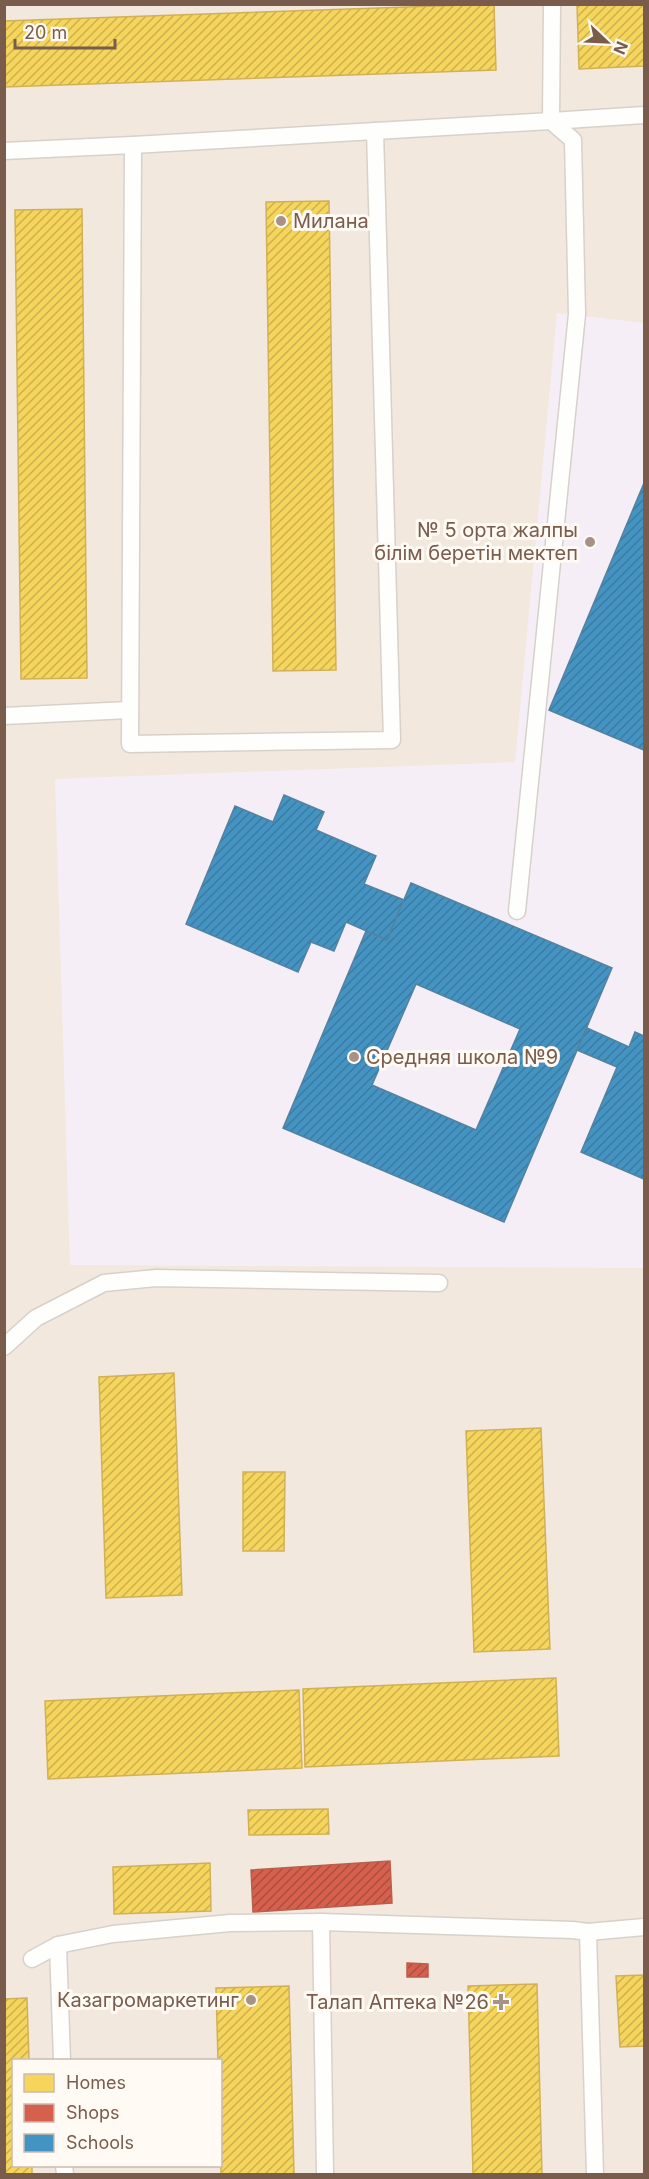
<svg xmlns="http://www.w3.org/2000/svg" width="649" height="2179" font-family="Inter,sans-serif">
<defs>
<pattern id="homes-hatch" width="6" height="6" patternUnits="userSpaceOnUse" patternTransform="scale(1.5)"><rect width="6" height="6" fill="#f6d55c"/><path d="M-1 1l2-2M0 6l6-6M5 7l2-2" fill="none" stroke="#ccb04e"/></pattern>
<pattern id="shops-hatch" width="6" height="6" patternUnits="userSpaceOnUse" patternTransform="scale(1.5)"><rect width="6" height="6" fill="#d6604d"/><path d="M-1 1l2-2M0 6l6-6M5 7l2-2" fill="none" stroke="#aa4f40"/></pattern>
<pattern id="schools-hatch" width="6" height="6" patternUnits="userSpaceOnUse" patternTransform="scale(1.5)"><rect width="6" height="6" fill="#4393c3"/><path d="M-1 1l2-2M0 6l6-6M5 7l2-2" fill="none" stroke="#3d7ba1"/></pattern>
</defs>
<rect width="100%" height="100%" fill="#f9f5f0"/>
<path fill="#f2e8de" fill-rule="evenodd" d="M5 5H644V2174H5ZM14 2060H220V2166H14Z"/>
<path fill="#f6eef6" d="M557 313 644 323V1268L70 1265 55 779 515 762Z"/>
<g fill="url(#homes-hatch)" stroke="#d1b158" stroke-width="1.5">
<path d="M494 4 496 70 4 87V21Z"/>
<path d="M577 4H644V66L579 69Z"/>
<path d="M329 201 336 670 273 671 266 202Z"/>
<path d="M82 209 87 678 21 679 15 210Z"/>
<path d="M174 1373 182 1595 106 1598 99 1377Z"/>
<path d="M541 1428 550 1649 474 1652 466 1431Z"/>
<path d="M243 1472H285L284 1551H243Z"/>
<path d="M556 1678 559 1756 305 1767 303 1689Z"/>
<path d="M299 1690 302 1768 48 1779 45 1701Z"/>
<path d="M328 1809 329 1834 249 1835 248 1810Z"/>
<path d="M210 1863 211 1911 114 1914 113 1867Z"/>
<path d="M644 1975V2046L620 2047 616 1976Z"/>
<path d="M537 1984 542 2174H473L468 1986Z"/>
<path d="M289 1986 294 2174H221L220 2060H218L216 1988Z"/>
<path d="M27 1998 29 2060H14V2166H32V2174H4V1999Z"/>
</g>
<g fill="url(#shops-hatch)" stroke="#ba5f4d" stroke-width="1.5">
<path d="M390 1861 392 1903 253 1912 251 1870Z"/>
<path d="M407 1963 428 1964V1977H407Z"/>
</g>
<g fill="url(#schools-hatch)" stroke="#5482a0" stroke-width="1.5" fill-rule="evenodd">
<path d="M644 483V750L549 710Z"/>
<path d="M284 795 324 812 316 830 376 856 364 884 404 900 387 940 346 922 334 951 311 942 298 972 186 924 235 806 273 822Z"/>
<path d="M411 883 612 968 504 1222 283 1128 366 931 387 940ZM416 984 520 1029 476 1130 372 1085Z"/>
<path d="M587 1028 629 1047 635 1032 644 1036V1179L581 1152 617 1067 577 1050Z"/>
</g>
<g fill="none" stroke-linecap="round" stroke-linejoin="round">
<defs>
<g id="lane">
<path d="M551 121 644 115"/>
<path d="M133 145 551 121 552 4"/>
<path d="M4 151 133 145 130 744 392 740 375 131"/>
<path d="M4 716 129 710"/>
<path d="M517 911 577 314 573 140 551 121"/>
<path d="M4 1347 36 1318 104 1283 156 1278 439 1283"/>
<path d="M321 1922 573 1930 588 1932 595 2174"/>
<path d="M588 1932 644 1927"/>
<path d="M58 1945 62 2060"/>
<path d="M32 1959 58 1945 113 1934 230 1923 321 1922 325 2174"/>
<path d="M64 2166 65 2174"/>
</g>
</defs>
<use href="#lane" stroke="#d7d1cb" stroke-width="19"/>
<use href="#lane" stroke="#fefefd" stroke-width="16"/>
</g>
<g fill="#a69286" stroke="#fffaf3" stroke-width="2">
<circle cx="281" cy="221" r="6"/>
<circle cx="590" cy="542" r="6"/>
<circle cx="354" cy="1057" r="6"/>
<circle cx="251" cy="2000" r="6"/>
<path d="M498 1993h6v6h6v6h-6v6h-6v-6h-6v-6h6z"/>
</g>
<g text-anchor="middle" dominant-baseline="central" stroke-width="6" stroke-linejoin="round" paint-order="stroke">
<g font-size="20" fill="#7a5c4d" stroke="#fffaf3" text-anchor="end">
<text x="293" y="221" text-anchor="start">Милана</text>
<text x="578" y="530">№ 5 орта жалпы<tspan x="578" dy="23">білім беретін мектеп</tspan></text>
<text x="366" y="1057" text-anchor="start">Средняя школа №9</text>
<text x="239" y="2000">Казагромаркетинг</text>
<text x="489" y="2002">Талап Аптека №26</text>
</g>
</g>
<rect width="649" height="2179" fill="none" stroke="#7a5c4d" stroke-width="12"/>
<rect x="12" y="2059" width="210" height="108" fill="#fffaf3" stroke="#cabbb1" stroke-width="1.5"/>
<rect x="24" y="2074" width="30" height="18" fill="#f6d55c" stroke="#cabbb1" stroke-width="1.5"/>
<text x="66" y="2089" font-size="18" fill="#7a5c4d">Homes</text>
<rect x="24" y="2104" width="30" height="18" fill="#d6604d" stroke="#cabbb1" stroke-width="1.5"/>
<text x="66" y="2119" font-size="18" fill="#7a5c4d">Shops</text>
<rect x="24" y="2134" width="30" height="18" fill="#4393c3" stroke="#cabbb1" stroke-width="1.5"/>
<text x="66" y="2149" font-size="18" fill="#7a5c4d">Schools</text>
<g transform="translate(607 42) rotate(113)" stroke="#fffaf3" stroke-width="4.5" paint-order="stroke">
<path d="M0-4.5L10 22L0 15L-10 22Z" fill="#7a5c4d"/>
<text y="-9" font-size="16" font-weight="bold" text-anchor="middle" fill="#7a5c4d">N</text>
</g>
<path d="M15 39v9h100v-9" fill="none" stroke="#7a5c4d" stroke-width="3"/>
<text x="24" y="39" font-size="18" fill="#7a5c4d" stroke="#fffaf3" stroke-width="4.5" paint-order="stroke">20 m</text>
</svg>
